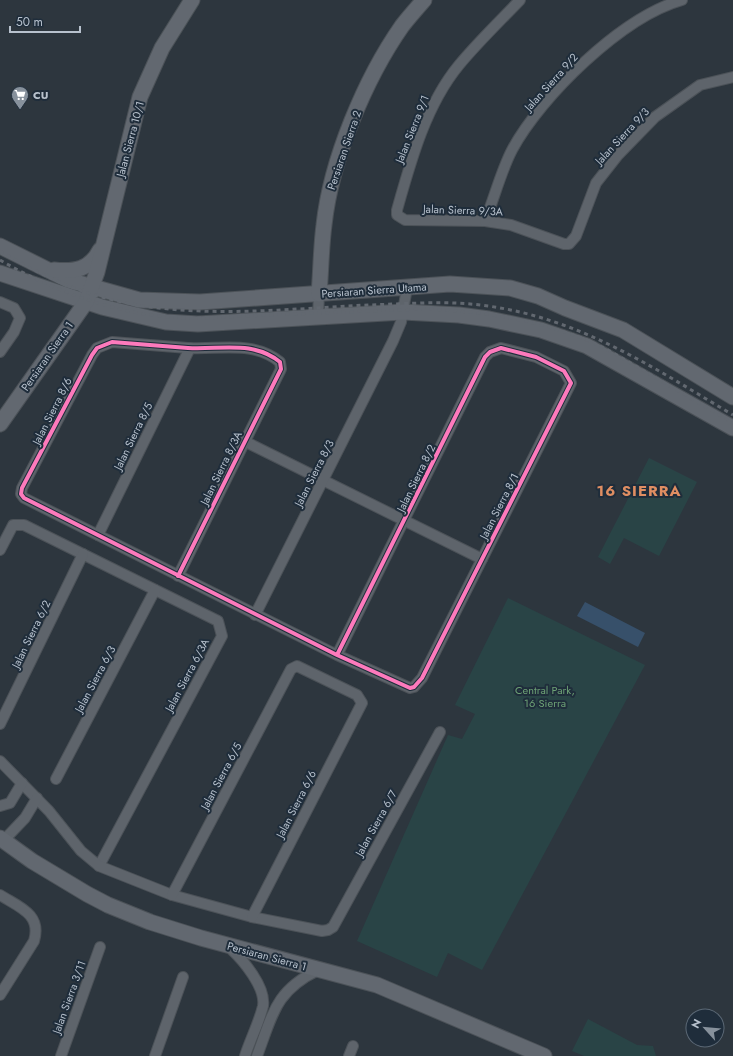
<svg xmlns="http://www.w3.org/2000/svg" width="733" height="1056" font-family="Jost,sans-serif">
<rect width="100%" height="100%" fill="#2d363e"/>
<g fill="#294446">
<path d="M649 458 697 482 659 556 624 538 610 564 598 557Z"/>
<path d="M508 598 645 665 482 970 448 953 437 977 357 941 448 735 462 739 475 714 455 705Z"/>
<path d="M588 1019 637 1045 653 1046 656 1056H584L572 1051Z"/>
</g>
<path fill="#37506a" d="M585 602 645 633 638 647 577 616Z"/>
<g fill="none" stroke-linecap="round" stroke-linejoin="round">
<defs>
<g id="street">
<path d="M520 0C500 21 478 42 459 65 426 105 411 160 397 210V215L405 220 485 221 511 225 564 244H569L576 236 596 183 618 155 655 117 700 85 733 77"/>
<path d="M485 221C494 199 501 171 512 150 541 96 622 17 682 0"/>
<path d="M0 302 14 308 20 318 14 332 0 352"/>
<path d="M318 317 319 294"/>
<path d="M244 441 482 559"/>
<path d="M98 535 190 348"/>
<path d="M0 550 13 525H24L218 621 222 636 99 866"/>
<path d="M178 576 281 369 280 362C253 340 220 350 188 348 163 346 137 344 112 342L97 348 92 355 22 488 21 494 24 498 337 655 410 688 414 687 422 678 571 383 564 371 536 357 501 348 490 352 485 357 337 655"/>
<path d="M255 615 393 341 401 322 407 288"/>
<path d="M0 724 83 554"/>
<path d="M0 761 49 811 81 851 99 866 172 895 252 917 322 931 328 930 333 927 440 732"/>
<path d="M56 779 155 590"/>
<path d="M0 806 10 803 22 783"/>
<path d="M3 841 25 818 37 798"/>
<path d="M0 895C19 907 42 914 34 941L0 995"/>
<path d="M172 895 291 669 297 666 357 695 362 703 252 917"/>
<path d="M230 948C243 960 266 987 263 1006 259 1023 250 1040 245 1056"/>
<path d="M61 1056 100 947"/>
<path d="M155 1056 183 977"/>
<path d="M257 1056C273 1014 275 991 318 970"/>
<path d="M349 1056 353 1046"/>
</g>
<g id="secondary">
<path d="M0 246 68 280 139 300 200 302 450 284 510 288 538 296 565 308 623 330 733 397"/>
<path d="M54 270C74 272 90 270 100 250"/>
<path d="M0 273 102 307 166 322 198 324 403 312 459 315 489 319 541 330 587 346 733 428"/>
<path d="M319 294C321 271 321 248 324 225 331 160 365 79 402 26 409 17 417 8 424 0"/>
<path d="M0 424 86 302 97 272 140 97 162 48 192 0"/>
<path d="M0 838 32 861 87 894 108 905 150 922 201 938 377 985 544 1056"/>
</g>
</defs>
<use href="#street" stroke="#4c5258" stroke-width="12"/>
<use href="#secondary" stroke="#4c5258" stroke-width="17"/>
<use href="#street" stroke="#5e646b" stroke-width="10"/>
<use href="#secondary" stroke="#626870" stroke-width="15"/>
<g stroke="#626870" stroke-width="3" stroke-dasharray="4 4" stroke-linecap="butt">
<path d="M0 251C34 271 71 290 109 299 193 320 283 309 368 305 407 304 448 300 488 306 581 319 654 368 733 415"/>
<path d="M0 260C48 288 101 308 156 316 192 320 229 317 265 315 318 313 371 311 423 309 480 311 534 319 587 340 608 349 627 361 646 372 675 389 704 406 733 423"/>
</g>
<defs>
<path id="cycleway" d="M178 576 281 369 280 362C253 340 220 350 188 348 163 346 137 344 112 342L97 348 92 355 22 488 21 494 24 498 337 655 410 688 414 687 422 678 571 383 564 371 536 357 501 348 490 352 485 357 337 655"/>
</defs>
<use href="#cycleway" stroke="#1f2d3b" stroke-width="6"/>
<use href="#cycleway" stroke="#fd7abc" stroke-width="4"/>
</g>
<defs>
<symbol id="supermarket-pin" viewBox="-11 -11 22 30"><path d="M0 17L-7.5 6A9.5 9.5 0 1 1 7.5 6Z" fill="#87919c" stroke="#1f2d3b"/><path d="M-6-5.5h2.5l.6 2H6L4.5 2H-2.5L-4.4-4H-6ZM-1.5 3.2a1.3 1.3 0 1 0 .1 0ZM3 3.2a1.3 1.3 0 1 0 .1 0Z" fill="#fff"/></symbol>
</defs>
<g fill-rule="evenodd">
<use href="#supermarket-pin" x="10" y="85" width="20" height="27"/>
</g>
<g text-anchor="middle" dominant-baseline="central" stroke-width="4" stroke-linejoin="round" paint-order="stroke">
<g font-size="11" fill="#b8c2ce" stroke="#1f2d3b">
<text transform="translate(551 82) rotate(-48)">Jalan Sierra 9/2</text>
<text transform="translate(412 129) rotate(-68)">Jalan Sierra 9/1</text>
<text transform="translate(622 136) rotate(-47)">Jalan Sierra 9/3</text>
<text transform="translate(130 139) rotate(-75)">Jalan Sierra 10/1</text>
<text transform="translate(344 150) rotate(-71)">Persiaran Sierra 2</text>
<text transform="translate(463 210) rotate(2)">Jalan Sierra 9/3A</text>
<text transform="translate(374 290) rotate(-4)">Persiaran Sierra Utama</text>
<text transform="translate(47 356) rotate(-55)">Persiaran Sierra 1</text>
<text transform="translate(52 411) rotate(-63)">Jalan Sierra 8/6</text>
<text transform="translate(133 436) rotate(-64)">Jalan Sierra 8/5</text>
<text transform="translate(221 468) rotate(-64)">Jalan Sierra 8/3A</text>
<text transform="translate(314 473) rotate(-63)">Jalan Sierra 8/3</text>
<text transform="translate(416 478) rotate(-64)">Jalan Sierra 8/2</text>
<text transform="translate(499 506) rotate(-63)">Jalan Sierra 8/1</text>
<text transform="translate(31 634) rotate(-64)">Jalan Sierra 6/2</text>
<text transform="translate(187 675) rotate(-62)">Jalan Sierra 6/3A</text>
<text transform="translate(95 679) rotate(-62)">Jalan Sierra 6/3</text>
<text transform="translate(221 776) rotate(-62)">Jalan Sierra 6/5</text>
<text transform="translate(296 804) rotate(-63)">Jalan Sierra 6/6</text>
<text transform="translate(376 823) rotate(-61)">Jalan Sierra 6/7</text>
<text transform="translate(267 956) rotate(15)">Persiaran Sierra 1</text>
<text transform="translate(69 997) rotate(-70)">Jalan Sierra 3/11</text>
</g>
<g font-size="11" font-weight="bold" fill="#b8c2ce" stroke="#1f2d3b" text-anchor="start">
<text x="33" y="95">CU</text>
</g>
<g font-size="11" fill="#6da175" stroke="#1f2d3b">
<text x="545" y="690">Central Park,<tspan x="545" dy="13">16 Sierra</tspan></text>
</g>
<g font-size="15" font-weight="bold" letter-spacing="1" fill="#df8e62" stroke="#1f2d3b">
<text x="639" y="491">16 SIERRA</text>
</g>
</g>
<g transform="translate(705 1028) rotate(297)"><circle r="19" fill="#1f2d3b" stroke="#5c6976"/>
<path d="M0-3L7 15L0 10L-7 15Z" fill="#87919c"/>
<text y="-6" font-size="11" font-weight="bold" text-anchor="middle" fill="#b8c2ce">N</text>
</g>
<path d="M10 26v6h70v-6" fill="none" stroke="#b8c2ce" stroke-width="2"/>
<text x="16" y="26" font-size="12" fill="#b8c2ce" stroke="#1f2d3b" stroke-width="3" paint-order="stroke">50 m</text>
</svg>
